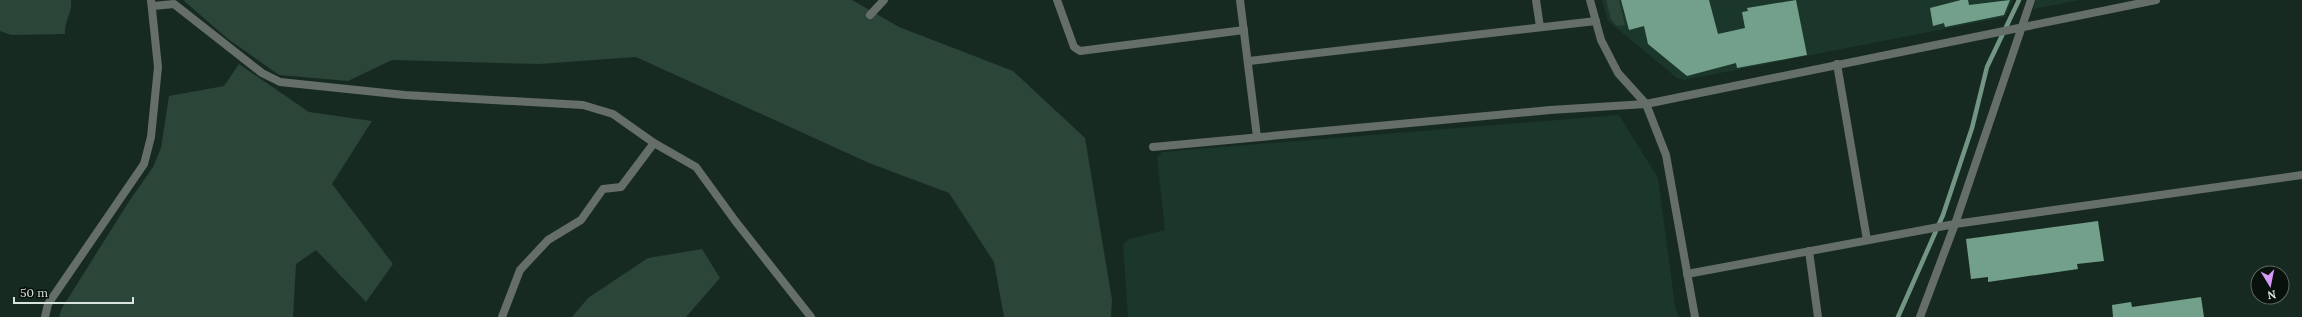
<svg xmlns="http://www.w3.org/2000/svg" width="2302" height="317" font-family="Lora,serif">
<rect width="100%" height="100%" fill="#172a21"/>
<g fill="#1b362a">
<path d="M1602 0H2013L2005 17 1684 80 1677 78 1608 21Z"/>
<path d="M2036 0H2080L2033 9Z"/>
<path d="M1619 115 1658 178 1675 306 1679 317H1128L1123 244 1129 239 1165 230 1157 157 1162 152Z"/>
</g>
<g fill="#2b4538">
<path d="M0 0H71C73 11 64 22 65 34L11 35 0 31Z"/>
<path d="M183 0H852L899 27 1013 71 1085 138 1112 300 1111 317H1004L994 262 949 193 869 163 636 57 539 64 392 60 348 81 279 75 228 39Z"/>
<path d="M1606 0H1619L1625 25 1617 26 1611 19Z"/>
<path d="M239 64 309 112 372 121 332 184 393 264 366 302 316 250 296 264 293 317H59L62 308 128 203 153 167 161 148 169 96 224 86Z"/>
<path d="M702 249 720 278 686 317H572L588 298 648 258Z"/>
</g>
<g fill="none" stroke-linecap="round" stroke-linejoin="round">
<path stroke="#739684" stroke-width="4.5" d="M1898 317 1943 215 1972 128 1987 67 2019 0"/>
</g>
<g fill="#73a08a">
<path d="M1621 0H1709L1718 34 1745 28 1742 12 1748 11 1747 8 1796 0 1807 55 1737 68 1736 63 1687 76 1648 44 1644 26 1629 30Z"/>
<path d="M1961 0H1968L1969 5 2010 0 2004 15 1945 27 1944 23 1933 26 1930 8Z"/>
<path d="M2098 221 2104 261 2077 264 2078 269 1988 282V277L1971 279 1966 239Z"/>
<path d="M2201 297 2204 317H2113L2112 305 2131 302 2132 307Z"/>
</g>
<g fill="none" stroke-linecap="round" stroke-linejoin="round">
<g stroke="#656e69" stroke-width="8">
<path d="M1057 0 1074 47 1080 51 1244 30"/>
<path d="M1240 0 1257 137"/>
<path d="M1536 0 1540 27"/>
<path d="M153 6 174 4 262 73 280 82 405 95 583 105 613 114 654 143 696 167 736 222 811 317"/>
<path d="M870 15 884 0"/>
<path d="M1249 61 1596 21"/>
<path d="M1837 64 1867 240"/>
<path d="M1153 147 1550 110 1646 104 1666 155 1695 317"/>
<path d="M1809 251 1818 317"/>
<path d="M1687 274 1955 224 2302 175"/>
<path d="M502 317 520 270 548 240 581 220 603 189 621 187 654 143"/>
<path d="M1920 317 1955 224 2031 0"/>
</g>
<g stroke="#656e69" stroke-width="8">
<path d="M1590 0 1601 40 1618 73 1646 104 2156 0"/>
<path d="M45 317 48 304 144 164 151 137 158 67 151 0"/>
</g>
</g>
<g transform="translate(2270 285) rotate(170)"><circle r="19" fill="#09110d" stroke="#5c6561"/>
<path d="M0-3L7 15L0 10L-7 15Z" fill="#d79bf9"/>
<text y="-6" font-size="11" font-weight="bold" text-anchor="middle" fill="#d9e4de">N</text>
</g>
<path d="M14 297v6h119v-6" fill="none" stroke="#d9e4de" stroke-width="2"/>
<text x="20" y="297" font-size="12" fill="#d9e4de" stroke="#09110d" stroke-width="3" paint-order="stroke">50 m</text>
</svg>
